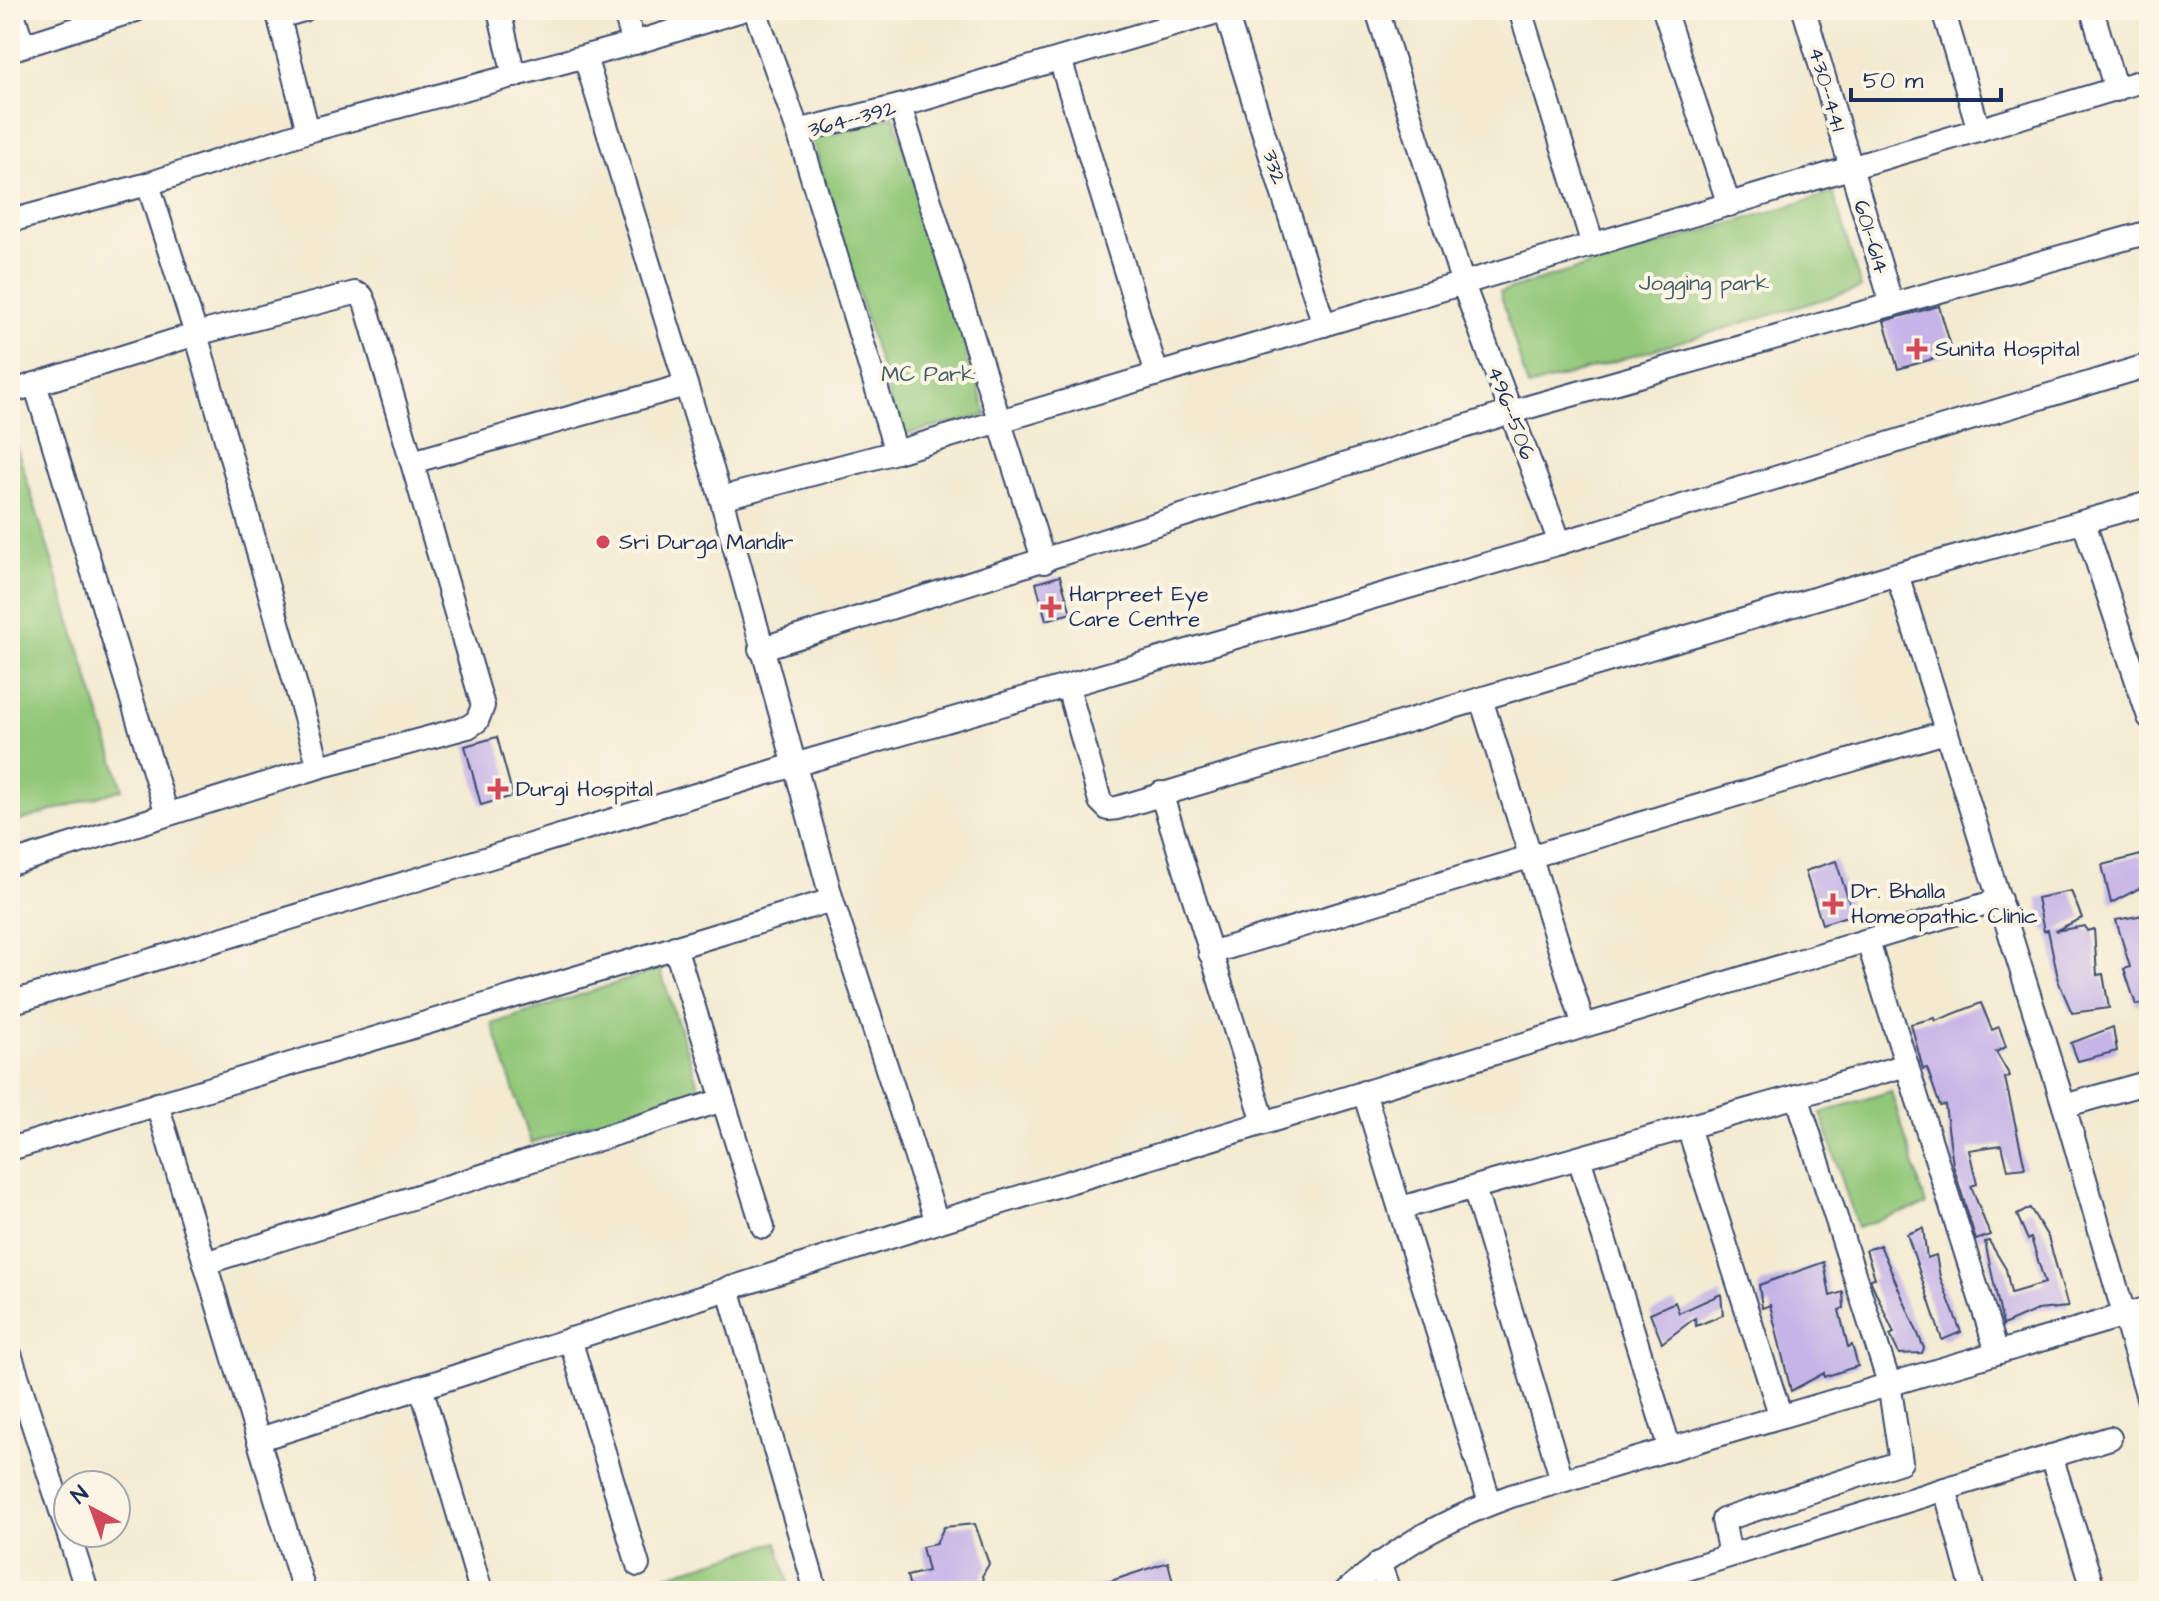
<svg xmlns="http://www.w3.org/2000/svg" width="2159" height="1601" font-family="'Architects Daughter',sans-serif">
<rect width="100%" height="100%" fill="#fcf5e5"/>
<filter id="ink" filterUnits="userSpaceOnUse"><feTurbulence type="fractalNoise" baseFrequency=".0125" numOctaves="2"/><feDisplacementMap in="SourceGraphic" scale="16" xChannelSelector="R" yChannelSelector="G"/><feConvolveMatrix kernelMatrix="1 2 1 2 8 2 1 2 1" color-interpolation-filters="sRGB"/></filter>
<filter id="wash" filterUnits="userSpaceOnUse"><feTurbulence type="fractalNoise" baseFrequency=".006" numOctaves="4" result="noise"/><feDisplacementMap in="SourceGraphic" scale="32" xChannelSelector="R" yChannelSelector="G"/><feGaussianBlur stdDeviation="1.8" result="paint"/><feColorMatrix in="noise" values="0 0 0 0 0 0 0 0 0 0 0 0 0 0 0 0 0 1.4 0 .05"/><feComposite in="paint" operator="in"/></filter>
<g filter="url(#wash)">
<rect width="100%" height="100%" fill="#f3ead0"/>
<g fill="#91c778" stroke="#567b6b" stroke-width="2">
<path d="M894 116 987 415 901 435 812 140Z"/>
<path d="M1833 193 1861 288 1528 387 1500 292Z"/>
<path d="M10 426 123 789 10 824Z"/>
<path d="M660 969 699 1088 531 1143 492 1024Z"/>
<path d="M1891 1091 1926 1205 1857 1227 1821 1113Z"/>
<path d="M777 1542 791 1591H614Z"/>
</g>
<g id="blocks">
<g fill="#c5b4e7">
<path d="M1939 306 1953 353 1898 369 1884 321Z"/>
<path d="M1060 576 1071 613 1046 620 1036 583Z"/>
<path d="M497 737 513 796 481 805 465 746Z"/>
<path d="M2141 855 2146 885 2111 903 2102 865Z"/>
<path d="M1836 861 1853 914 1822 924 1805 871Z"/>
<path d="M2071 891 2082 918 2055 931 2085 926 2087 931 2094 929 2097 975 2103 974 2109 1008 2072 1013 2059 983 2048 930 2044 931 2037 898Z"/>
<path d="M2149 914V1004L2136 1005 2124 969 2130 967 2116 920Z"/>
<path d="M1981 1003 1992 1030 1999 1027 2006 1047 1996 1052 2010 1076 2005 1078 2025 1168 2008 1170 2002 1145 1969 1150 1977 1184 1971 1186 1990 1235 1976 1240 1953 1165 1945 1105 1940 1106 1927 1068 1923 1069 1911 1024 1935 1018 1936 1021Z"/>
<path d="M2113 1027 2117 1051 2078 1061 2071 1043Z"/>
<path d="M2030 1208 2048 1237 2068 1307 2037 1310 2003 1325 1985 1242 1989 1241 2006 1269 2011 1293 2045 1283 2031 1238 2028 1240 2017 1215Z"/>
<path d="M1923 1228 1927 1258 1936 1255 1940 1277 1961 1332 1942 1340 1907 1234Z"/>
<path d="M1880 1245 1924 1348 1922 1353 1899 1354 1890 1335 1894 1333 1872 1284 1870 1279 1875 1278 1866 1250Z"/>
<path d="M1824 1262 1830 1296 1843 1292 1844 1308 1839 1310 1848 1347 1852 1345 1858 1366 1824 1377V1373L1791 1391 1770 1305 1762 1308 1759 1285Z"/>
<path d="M1721 1294 1723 1315 1696 1326 1695 1318 1662 1343 1650 1313 1675 1302 1679 1313Z"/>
<path d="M975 1524 989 1564 982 1576 987 1591H911L907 1576 928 1571 922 1547 936 1544 944 1527Z"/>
<path d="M1168 1562 1175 1591H1091L1090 1588Z"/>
</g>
</g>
</g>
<g filter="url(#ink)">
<use href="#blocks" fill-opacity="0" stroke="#3b4b6f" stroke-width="2"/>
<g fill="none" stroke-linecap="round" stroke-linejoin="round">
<defs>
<g id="street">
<path d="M12 10 23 45"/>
<path d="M277 10 308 131"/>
<path d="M499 10 514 76"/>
<path d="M624 10 634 43"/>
<path d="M755 10 798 131"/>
<path d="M1225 10 1324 325"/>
<path d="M1377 10 1463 284 1560 543"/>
<path d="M1520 10 1593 245"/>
<path d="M1664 10 1729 205"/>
<path d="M1804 10 1892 305"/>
<path d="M1943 10 1979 130"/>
<path d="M2092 10 2116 90"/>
<path d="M279 17 304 10"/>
<path d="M10 50 136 10"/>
<path d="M585 57 721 498 832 900 937 1222"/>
<path d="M1060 59 1157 374"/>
<path d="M900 106 1044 562"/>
<path d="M10 221 148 184"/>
<path d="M35 384 167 814"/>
<path d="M10 392 196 334 148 184 308 131 634 43 742 10"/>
<path d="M896 452 798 131 900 106 1224 10"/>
<path d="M412 462 686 385"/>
<path d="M721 498 896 452 2149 79"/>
<path d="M2084 523 2149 717"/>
<path d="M1897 574 2064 1106 2149 1401"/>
<path d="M760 649 1511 412 2149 232"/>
<path d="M1068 687 1100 801 1108 809 1117 808 1897 574 2149 503"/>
<path d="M1481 699 1583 1023"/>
<path d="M1161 793 1264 1122"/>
<path d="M10 864 319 767 468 727 477 721 483 706 366 305 362 296 355 293 196 334 319 767"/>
<path d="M1868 942 1997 1352"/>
<path d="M675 947 763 1227"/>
<path d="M1210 953 1945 732"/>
<path d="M10 1003 794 765 1560 543 2149 365"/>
<path d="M1364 1092 1490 1503"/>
<path d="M157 1104 304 1591"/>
<path d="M2064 1106 2149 1082"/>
<path d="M1688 1127 1780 1414"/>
<path d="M10 1149 832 900"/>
<path d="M1579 1158 1669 1446"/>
<path d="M1474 1188 1562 1480"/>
<path d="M1401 1208 1907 1065"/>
<path d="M205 1263 723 1100"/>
<path d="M728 1288 816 1591"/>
<path d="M570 1339 638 1565"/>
<path d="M10 1354 87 1591"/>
<path d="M421 1387 481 1591"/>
<path d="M260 1439 937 1222 2000 900"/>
<path d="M2051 1456 2094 1591"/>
<path d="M1945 1489 2110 1438"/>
<path d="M1730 1555 1723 1520 1901 1462 1889 1383 1797 1096"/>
<path d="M1379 1563 1389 1591"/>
<path d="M1346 1591C1402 1544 1442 1521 1511 1496L2149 1308"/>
<path d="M1616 1591 1945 1489 1973 1591"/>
</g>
</defs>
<use href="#street" stroke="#3b4b6f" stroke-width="26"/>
<use href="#street" stroke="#fff" stroke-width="22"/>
</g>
</g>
<g fill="#d1495b" stroke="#fcf5e5" stroke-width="3">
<path d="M1913 337h8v8h8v8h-8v8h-8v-8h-8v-8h8z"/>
<circle cx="603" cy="542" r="8"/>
<path d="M1047 595h8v8h8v8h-8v8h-8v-8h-8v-8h8z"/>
<path d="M494 777h8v8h8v8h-8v8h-8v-8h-8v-8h8z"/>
<path d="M1829 892h8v8h8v8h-8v8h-8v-8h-8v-8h8z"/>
</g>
<g text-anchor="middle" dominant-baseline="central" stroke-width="8" stroke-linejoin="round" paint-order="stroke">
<g font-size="22" fill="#1b2f5e" stroke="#fcf5e5">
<text transform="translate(1827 89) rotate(74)">430--441</text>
<text transform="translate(852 119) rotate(-15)">364--392</text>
<text transform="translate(1274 167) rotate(73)">332</text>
<text transform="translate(1871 237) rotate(73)">601--614</text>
<text transform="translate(1511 413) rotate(69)">496--506</text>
</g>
<g font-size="22" fill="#3e5d66" stroke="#fcf5e5">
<text x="1704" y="283">Jogging park</text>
<text x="928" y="374">MC Park</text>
</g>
<g font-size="22" fill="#1b2f5e" stroke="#fcf5e5" text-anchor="start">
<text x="1935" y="349">Sunita Hospital</text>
<text x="619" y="542">Sri Durga Mandir</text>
<text x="1069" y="594">Harpreet Eye<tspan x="1069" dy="25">Care Centre</tspan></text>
<text x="516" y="789">Durgi Hospital</text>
<text x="1851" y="891">Dr. Bhalla<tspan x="1851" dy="25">Homeopathic Clinic</tspan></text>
</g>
</g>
<rect width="2159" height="1601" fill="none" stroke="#fcf5e5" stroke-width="40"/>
<g transform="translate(92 1509) rotate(319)"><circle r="38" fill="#fcf5e5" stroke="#a2a6af" stroke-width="2"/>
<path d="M0-6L14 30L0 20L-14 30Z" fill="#d1495b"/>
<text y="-12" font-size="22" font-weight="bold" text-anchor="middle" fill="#1b2f5e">N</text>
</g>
<path d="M1851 88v12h150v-12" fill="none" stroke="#1b2f5e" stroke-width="4"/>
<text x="1863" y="88" font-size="24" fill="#1b2f5e" stroke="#fcf5e5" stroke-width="6" paint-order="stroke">50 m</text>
</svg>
